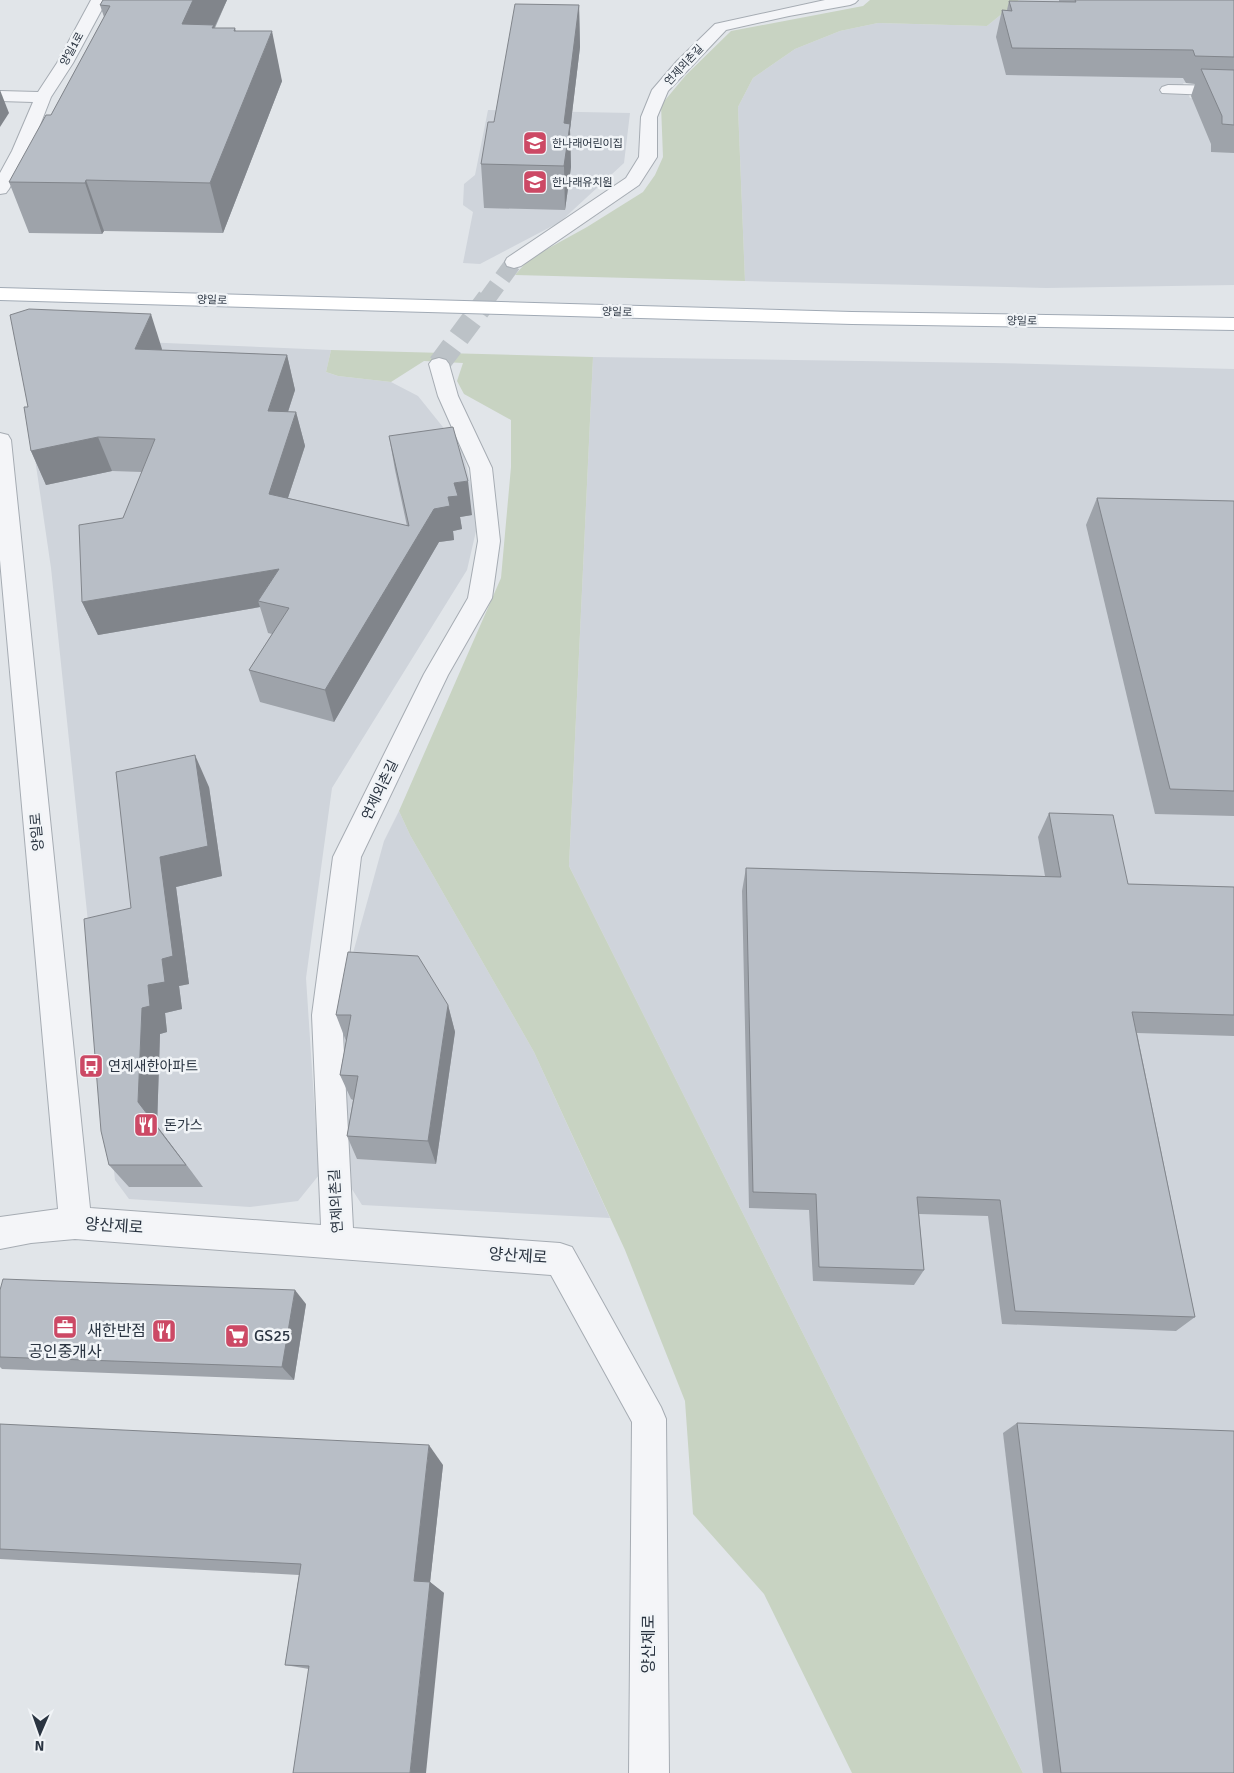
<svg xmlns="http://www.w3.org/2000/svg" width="1234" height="1773" font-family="Signika,'Noto Sans KR',sans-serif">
<rect width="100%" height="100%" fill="#e1e5e9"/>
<g fill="#cfd4db">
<path d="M1019 0H1234V83H1183L1190 98H1234V285L1046 288 745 281 738 107 753 78 795 49 840 31 878 23 987 26Z"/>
<path d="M488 110 630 113 624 163 560 222 480 264 463 263 473 212 463 205 464 184 475 175Z"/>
<path d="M45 338 331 350 326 372 338 376 391 382 418 396 463 452 479 518 467 570 332 788 306 978 319 1175 298 1201 250 1207 129 1199 115 1180 51 568 20 356Z"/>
<path d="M593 357 993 363 1234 369V1773H1023L569 866Z"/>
<path d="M399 811 410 835 534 1052 610 1218 362 1205 350 1186 343 1015 353 953 384 841Z"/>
</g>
<g fill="#c8d3c2">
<path d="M870 0H1019L987 26 878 23 840 31 795 49 753 78 738 107 745 281 515 275 529 259 587 227 643 192 655 175 663 157 661 105 686 75 731 31 863 6Z"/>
<path d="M331 350 593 357 569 866 1023 1773H852L764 1594 693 1514 685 1401 625 1250 534 1052 410 835 399 811 501 578 511 467V420L464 394 457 381 463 363 424 361 391 382 338 376 326 372Z"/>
</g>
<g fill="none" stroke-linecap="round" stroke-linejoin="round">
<path stroke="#bcc2c7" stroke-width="17" stroke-dasharray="17 9" stroke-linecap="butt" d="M487 299 514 262"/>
<path stroke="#bcc2c7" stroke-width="22" stroke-dasharray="22 11" stroke-linecap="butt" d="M439 364 488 298"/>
<defs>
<g id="minor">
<path d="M91 0H107L73 63 51 97 30 151 9 189 6 193 0 194V173L12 151 33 102 0 101V91L38 92 57 63Z"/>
<path d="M825 0H858L855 3 850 5 789 16 726 30 668 91 657 117V157L639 185 521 266 514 268 507 266 505 262 507 258 626 178 639 157 641 117 652 90 677 61 715 24Z"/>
<path d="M1168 85 1234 86V96L1162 93 1160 90 1162 87Z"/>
<path d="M439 358 446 360 449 364 458 396 492 468 500 541 492 598 448 675 361 857 342 1015 353 1228 560 1243 572 1247 661 1407 666 1419 669 1773H629L632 1422 551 1275 75 1239 31 1243 0 1249V1217L58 1209 0 560V433L8 435 11 440 90 1208 321 1225 312 1015 333 857 424 674 468 598 478 541 470 468 438 396 429 364 432 360Z"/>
</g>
<path id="major" d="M0 288 852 312 1234 318V330L852 324 0 300Z"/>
</defs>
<use href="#minor" stroke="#a6acb3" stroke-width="2"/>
<use href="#major" stroke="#a1aab5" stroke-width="2"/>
<use href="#minor" fill="#f4f5f8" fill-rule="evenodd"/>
<use href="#major" fill="#fff" fill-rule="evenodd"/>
</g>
<g fill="#9ea3aa">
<path d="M103 0H227L215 28H235L236 31 282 81 223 233 104 231 102 234 29 233 9 182 51 115 104 17 100 5Z"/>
<path d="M1059 0H1234V153L1211 152V144L1191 96 1195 84 1186 83 1183 78 1006 75 996 37 1002 10H1007L1009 1 1059 2Z"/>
<path d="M579 5 580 47 570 130 571 167 565 210 484 208 481 164 494 122Z"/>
<path d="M162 349V350L287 355 295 390 288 412H296L305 446 288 498 407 526 395 470 389 436 472 515 460 517 462 529 453 531 454 540 439 542 334 722 260 702 249 670 272 634 268 633 260 607 98 635 82 602 123 518 142 472 112 471 46 485 31 451 28 407Z"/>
<path d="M1097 498 1234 501V816L1155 814 1086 525Z"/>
<path d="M209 787 222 876 176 887 189 984 179 986 182 1009 165 1013 167 1032 160 1034 157 1126 203 1187H129L109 1165 131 908Z"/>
<path d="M1049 813 1128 884 1234 887V1036L1137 1033 1195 1317 1176 1331 1002 1324 988 1216 919 1214 924 1270 914 1285 813 1281 809 1210 749 1208 742 891 746 868 1045 876 1038 837Z"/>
<path d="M448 1005 455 1032 436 1164 357 1159 347 1136 353 1100 351 1099 340 1075 346 1041 336 1015Z"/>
<path d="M0 1290 306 1304 294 1380 2 1369 0 1367Z"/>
<path d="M1017 1423 1234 1773H1043L1003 1433Z"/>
<path d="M0 1424 443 1465 430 1582 444 1593 309 1669 285 1665 299 1575 0 1559Z"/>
</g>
<g fill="#81858b">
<path d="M193 0H227L214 28 182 24Z"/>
<path d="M579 5 580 47 570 130 571 167 565 210 564 166V123Z"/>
<path d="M272 31 282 81 223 233 210 183Z"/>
<path d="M0 90 9 113 0 127Z"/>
<path d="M86 180 104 231 102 234 85 183Z"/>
<path d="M151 314 162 349 147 383 135 349Z"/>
<path d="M287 355 295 390 277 445 268 411Z"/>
<path d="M296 412 305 446 278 528 269 494Z"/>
<path d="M98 437 112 471 46 485 31 451Z"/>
<path d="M468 481 472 515 460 517 462 529 453 531 454 540 439 542 334 722 325 690 434 509 448 497 454 483Z"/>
<path d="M279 569 258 601 260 607 98 635 82 602Z"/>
<path d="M195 755 209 787 222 876 176 887 189 984 179 986 182 1009 165 1013 167 1032 160 1034 157 1126 203 1187 138 1102 142 1008 148 985 162 959 160 857Z"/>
<path d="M448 1005 455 1032 436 1164 428 1141Z"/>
<path d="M295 1290 306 1304 294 1380 282 1367Z"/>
<path d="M429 1445 443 1465 429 1592 414 1581Z"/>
<path d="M430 1582 444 1593 426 1773H410Z"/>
</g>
<g fill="#b8bec6" stroke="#81858b">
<path d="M103 0H193L182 24 214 25 212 28H235L234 31H272L210 183 86 180 85 183 9 182 46 115H51L110 6 100 5Z"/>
<path d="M1075 0H1234V57L1195 56 1193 50 1012 48 1002 10 1012 11 1009 1 1076 2Z"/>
<path d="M515 4 579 5 564 123 570 124 564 166 481 164 488 122H494Z"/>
<path d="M1201 69 1234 70V125L1222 124V116Z"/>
<path d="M29 309 151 314 135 349 287 355 268 411 296 412 269 494 409 526 389 436 453 427 468 481 454 483 458 496 448 497 450 506 434 509 325 690 249 670 289 608 258 601 279 569 82 602 79 525 123 518 155 439 98 437 31 451 24 407H28L10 315Z"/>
<path d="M1097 498 1234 501V791L1170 789Z"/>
<path d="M195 755 208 846 160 857 173 956 162 959 165 982 148 985 150 1006 142 1008 138 1102 186 1165H109L101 1131 84 919 131 908 116 772Z"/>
<path d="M1049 813 1113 815 1128 884 1234 887V1015L1132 1012 1195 1317 1015 1311 1000 1200 917 1197 924 1270 819 1267 816 1194 753 1192 746 868 1061 877Z"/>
<path d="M348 952 418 956 448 1005 428 1141 347 1136 358 1076 340 1075 351 1015H336Z"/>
<path d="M3 1279 295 1290 282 1367 0 1357V1290Z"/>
<path d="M1017 1423 1234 1431V1773H1061Z"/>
<path d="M0 1424 429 1445 414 1581 430 1582 410 1773H293L309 1666 285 1665 301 1564 0 1549Z"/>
</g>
<defs>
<symbol id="school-square" viewBox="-11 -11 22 22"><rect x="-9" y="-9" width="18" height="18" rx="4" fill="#cc4965" stroke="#f1f4f7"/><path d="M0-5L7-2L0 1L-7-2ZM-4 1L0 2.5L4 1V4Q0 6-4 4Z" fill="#fff"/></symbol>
<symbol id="bus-square" viewBox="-11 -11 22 22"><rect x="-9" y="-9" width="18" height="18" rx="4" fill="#cc4965" stroke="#f1f4f7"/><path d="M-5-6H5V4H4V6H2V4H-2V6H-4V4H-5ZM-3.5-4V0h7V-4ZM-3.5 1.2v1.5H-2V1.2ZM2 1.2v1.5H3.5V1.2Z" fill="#fff"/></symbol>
<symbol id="restaurant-square" viewBox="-11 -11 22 22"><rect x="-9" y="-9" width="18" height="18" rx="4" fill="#cc4965" stroke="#f1f4f7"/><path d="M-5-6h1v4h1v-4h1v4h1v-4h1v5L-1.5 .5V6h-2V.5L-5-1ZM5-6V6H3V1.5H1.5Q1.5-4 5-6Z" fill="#fff"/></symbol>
<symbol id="office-square" viewBox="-11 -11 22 22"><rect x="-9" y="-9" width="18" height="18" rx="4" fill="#cc4965" stroke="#f1f4f7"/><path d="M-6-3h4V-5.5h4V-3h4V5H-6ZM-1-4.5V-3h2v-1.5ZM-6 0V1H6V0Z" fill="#fff"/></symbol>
<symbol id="supermarket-square" viewBox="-11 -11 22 22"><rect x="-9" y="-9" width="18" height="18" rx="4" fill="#cc4965" stroke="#f1f4f7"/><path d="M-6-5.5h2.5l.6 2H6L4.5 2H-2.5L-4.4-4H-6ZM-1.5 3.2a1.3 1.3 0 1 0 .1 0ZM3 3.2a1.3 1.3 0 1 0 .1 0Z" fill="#fff"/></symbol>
</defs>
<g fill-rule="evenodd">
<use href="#school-square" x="521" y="129" width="28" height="28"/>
<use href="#school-square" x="521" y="168" width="28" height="28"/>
<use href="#bus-square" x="77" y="1052" width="28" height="28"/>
<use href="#restaurant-square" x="132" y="1111" width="28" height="28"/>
<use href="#office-square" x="51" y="1313" width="28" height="28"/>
<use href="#restaurant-square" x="150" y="1317" width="28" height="28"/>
<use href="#supermarket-square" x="223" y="1322" width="28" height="28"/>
</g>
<g text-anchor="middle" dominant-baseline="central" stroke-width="5" stroke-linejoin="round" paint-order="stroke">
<g font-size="11" fill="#2a3441" stroke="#f1f4f7">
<text transform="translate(72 49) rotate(-61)">양일1로</text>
<text transform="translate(684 65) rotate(-47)">연제외촌길</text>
<text transform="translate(212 300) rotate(2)">양일로</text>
<text transform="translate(617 312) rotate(2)">양일로</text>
<text transform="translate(1022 321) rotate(1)">양일로</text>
</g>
<g font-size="11" fill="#2a3441" stroke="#f1f4f7" text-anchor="start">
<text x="552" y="143">한나래어린이집</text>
<text x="552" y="182">한나래유치원</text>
</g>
<g font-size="14" fill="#2a3441" stroke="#f1f4f7">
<text transform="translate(380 790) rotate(-64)">연제외촌길</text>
<text transform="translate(37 832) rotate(-95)">양일로</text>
<text transform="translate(336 1201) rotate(-93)">연제외촌길</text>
</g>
<g font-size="14" fill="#2a3441" stroke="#f1f4f7" text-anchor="start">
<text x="108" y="1066">연제새한아파트</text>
<text x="164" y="1125">돈가스</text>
</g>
<g font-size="16" fill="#2a3441" stroke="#f1f4f7">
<text transform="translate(114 1226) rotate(4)">양산제로</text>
<text transform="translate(518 1256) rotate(4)">양산제로</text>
<text transform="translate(649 1644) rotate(-90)">양산제로</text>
</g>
<g font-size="16" fill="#2a3441" stroke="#f1f4f7" text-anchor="end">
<text x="146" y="1331">새한반점</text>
<text x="254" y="1336" text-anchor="start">GS25</text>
<text x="65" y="1352" text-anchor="middle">공인중개사</text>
</g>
</g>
<g transform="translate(40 1733) rotate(182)" stroke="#f1f4f7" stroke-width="4" paint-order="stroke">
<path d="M0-4L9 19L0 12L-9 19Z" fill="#2a3441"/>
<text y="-8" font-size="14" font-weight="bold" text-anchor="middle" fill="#2a3441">N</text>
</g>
</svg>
